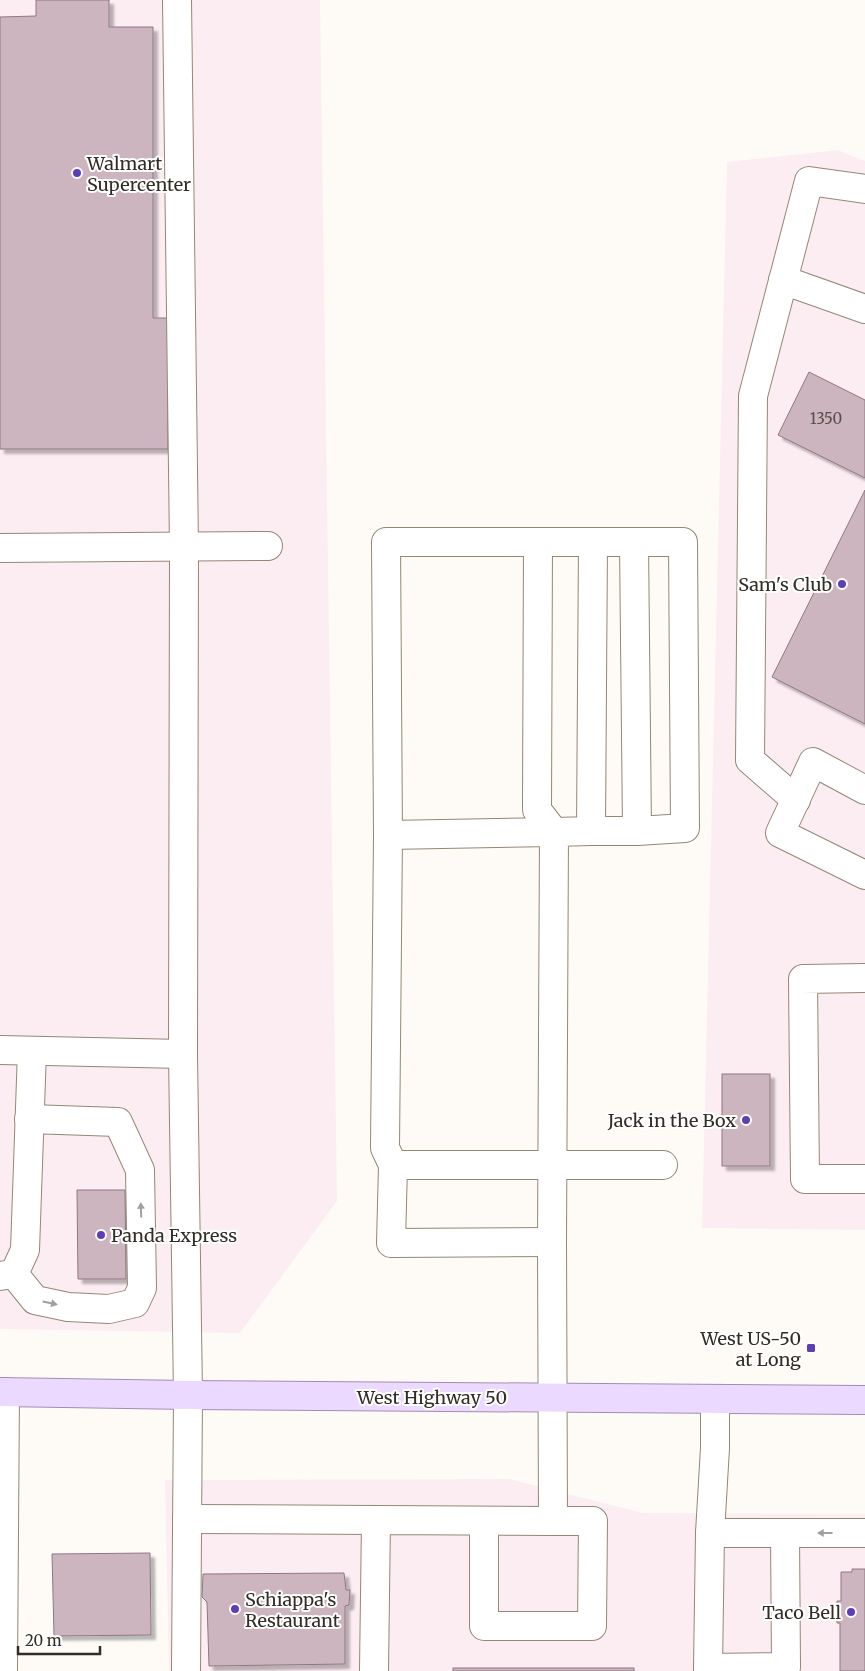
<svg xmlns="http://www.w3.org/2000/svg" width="865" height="1671" font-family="Merriweather,serif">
<defs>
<filter id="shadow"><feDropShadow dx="4.5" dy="4.5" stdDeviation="1" flood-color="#0004"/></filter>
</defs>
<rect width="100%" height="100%" fill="#fefbf7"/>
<g fill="#fcedf3">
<path d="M0 0H320L337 1201 240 1333 0 1329Z"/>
<path d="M838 150 865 161V1230L702 1228 727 162Z"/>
<path d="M509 1479 643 1513 865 1514V1671H169L165 1480Z"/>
</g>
<g fill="#cdb5c0" stroke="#8e7781" filter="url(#shadow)">
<path d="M36 0H109V27H153V318H168V449H0V17L36 16Z"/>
<path d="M809 372 865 400V478L778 435Z"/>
<path d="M865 490V724L772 677Z"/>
<rect x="722" y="1074" width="48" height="92"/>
<path d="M77 1190H125L126 1279H78Z"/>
<path d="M150 1553 151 1635 54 1636 52 1554Z"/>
<path d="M852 1569H865V1671H840V1623H837V1601H841V1572H852Z"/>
<path d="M344 1573 346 1590H350L349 1605 345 1606V1664L209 1666 207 1602 202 1597 203 1574Z"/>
<rect x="453" y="1668" width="181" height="3"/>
</g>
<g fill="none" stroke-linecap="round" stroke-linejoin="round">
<defs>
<g id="minor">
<path d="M177 0 184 547 183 1054 188 1395 186 1671"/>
<path d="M783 280 865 309"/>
<path d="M634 542H683L685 828 637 831"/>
<path d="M0 548 268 546"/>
<path d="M865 790 813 762 780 833 865 875"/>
<path d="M796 800 750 760 753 396 809 181 865 189"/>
<path d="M591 831H637L634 542H593"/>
<path d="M388 835 385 1148 393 1165 391 1243 552 1242"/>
<path d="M865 978 803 979 805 1179H865"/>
<path d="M0 1050 183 1054"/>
<path d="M393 1165H663"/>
<path d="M14 1274 35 1300 68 1307 109 1309 135 1303 142 1288 140 1170 118 1122 29 1119"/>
<path d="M0 1276 14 1274 25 1250 32 1051"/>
<path d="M187 1519 376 1520"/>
<path d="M484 1521V1626H592L593 1521H553"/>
<path d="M710 1533H865"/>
<path d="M708 1668 786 1667 785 1533"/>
<path d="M3 1671 5 1392"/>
<path d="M374 1671 376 1520 553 1521 552 1242 554 832 388 835 386 542H538L537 810 554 832 591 831 593 542H538"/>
<path d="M710 1671 708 1668 710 1533 715 1448V1399"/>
</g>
<path id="major" d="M0 1392 188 1395 865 1400"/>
</defs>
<use href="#minor" stroke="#948774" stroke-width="30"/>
<use href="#major" stroke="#a38cb2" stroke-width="30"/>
<use href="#minor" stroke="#fff" stroke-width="28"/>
<use href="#major" stroke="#ecd9ff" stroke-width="28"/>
</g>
<defs><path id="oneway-solid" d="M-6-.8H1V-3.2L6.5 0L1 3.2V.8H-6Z" transform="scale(1.25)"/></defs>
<g fill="#a2a09c">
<use href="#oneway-solid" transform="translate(141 1210) rotate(-92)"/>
<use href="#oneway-solid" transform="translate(50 1303) rotate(12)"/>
<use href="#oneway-solid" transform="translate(825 1533) rotate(-180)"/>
</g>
<g fill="#5d3eb7" stroke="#fff" stroke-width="2">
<circle cx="77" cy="173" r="5"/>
<circle cx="842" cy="584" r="5"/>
<circle cx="746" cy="1120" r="5"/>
<circle cx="101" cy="1235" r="5"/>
<rect x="806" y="1343" width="10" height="10" rx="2.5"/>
<circle cx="235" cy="1609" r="5"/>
<circle cx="851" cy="1612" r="5"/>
</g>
<g text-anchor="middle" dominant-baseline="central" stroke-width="4" stroke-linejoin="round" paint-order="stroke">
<g font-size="15" fill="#584e4b">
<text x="826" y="418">1350</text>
</g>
<g font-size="18" fill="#312c24" stroke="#fff" text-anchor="end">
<text x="87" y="163" text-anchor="start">Walmart<tspan x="87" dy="21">Supercenter</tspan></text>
<text x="832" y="584">Sam's Club</text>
<text x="736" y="1120">Jack in the Box</text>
<text x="111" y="1235" text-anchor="start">Panda Express</text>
<text x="801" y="1338">West US-50<tspan x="801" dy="21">at Long</tspan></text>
<text x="245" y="1599" text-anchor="start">Schiappa's<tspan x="245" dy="21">Restaurant</tspan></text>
<text x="841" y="1612">Taco Bell</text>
</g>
<g font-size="18" fill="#312c24" stroke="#fff">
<text x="432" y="1397">West Highway 50</text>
</g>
</g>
<path d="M18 1646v8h82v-8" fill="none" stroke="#312c24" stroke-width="2.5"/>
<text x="25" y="1646" font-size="15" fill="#312c24" stroke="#ffffff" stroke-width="4" paint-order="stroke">20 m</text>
</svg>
